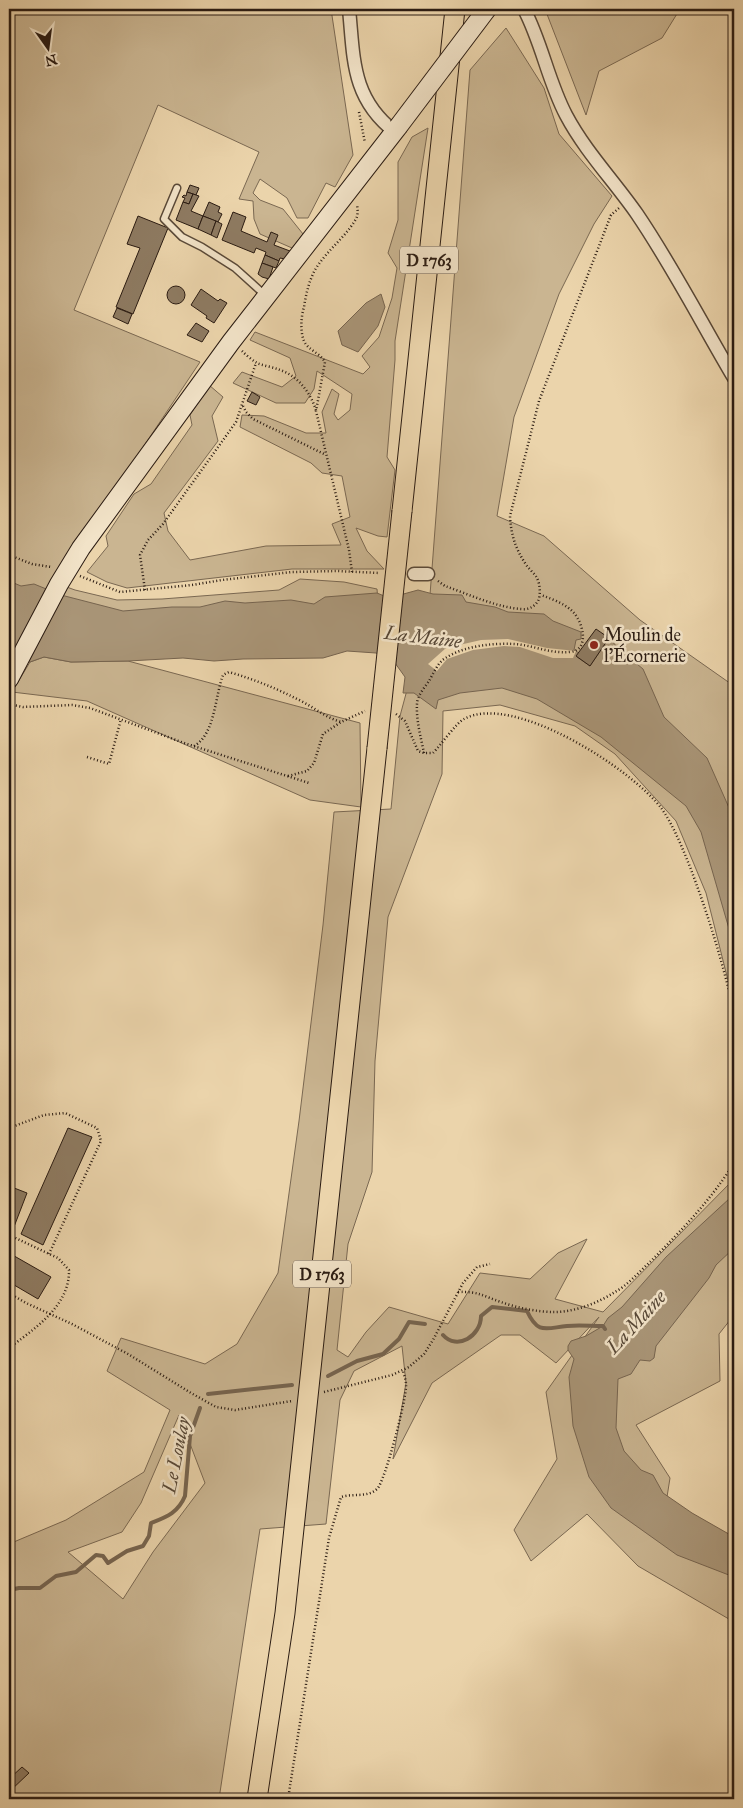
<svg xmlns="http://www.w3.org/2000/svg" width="743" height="1808" font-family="'IM FELL Great Primer',serif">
<rect width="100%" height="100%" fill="#ebd4ab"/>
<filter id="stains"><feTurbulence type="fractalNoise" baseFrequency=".004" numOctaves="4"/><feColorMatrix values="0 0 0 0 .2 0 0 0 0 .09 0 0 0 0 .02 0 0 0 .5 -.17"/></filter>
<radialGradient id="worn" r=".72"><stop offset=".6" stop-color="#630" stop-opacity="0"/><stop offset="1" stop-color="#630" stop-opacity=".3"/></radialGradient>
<g fill="#cab591" stroke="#7a6852" fill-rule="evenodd">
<path d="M9 9H331L353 155 335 187 326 183 308 218H297L287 198 260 179 253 193 260 200 283 209 303 234 292 248 260 234 254 219 253 201 239 199 259 152 158 105 74 310 200 362 53 582 75 590 117 600 162 599 279 590 300 579 344 582 377 589 378 602 135 616 9 589V567L12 568 9 566Z"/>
<path d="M545 9H680L662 38 599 71 586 115Z"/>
<path d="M506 28 544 88 559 134 612 196 594 224 559 294 514 417 497 516 544 536 640 620 734 686V1004L706 893 676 821 615 754 575 726 500 705 443 711 442 774 388 917 375 1061 372 1172 348 1244 337 1350 348 1357 366 1332 389 1307 448 1324 480 1273 530 1279 558 1253 587 1239 555 1299 603 1312 734 1179V1315L719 1334 720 1381 636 1425 670 1478 661 1535 734 1569V1622L638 1566 587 1514 531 1561 514 1530 557 1459 546 1392 599 1317 556 1363 520 1335H501L498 1337 432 1383 393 1459 406 1383 402 1346 354 1371 340 1400 326 1524 260 1529 219 1799H9V1544L66 1520 144 1472 170 1410 107 1371 121 1338 205 1364 237 1344 278 1273 299 1121 323 925 334 812 391 809 400 716 429 608 470 70ZM179 1415 205 1483 153 1552 123 1599 68 1552 122 1532 141 1503Z"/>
<path d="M428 128 395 341V360L387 457 395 470 387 537 378 536 356 528 367 551 384 569H292L127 588 107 582 87 572 108 546 106 536 134 494 151 484 192 425 190 415 209 385 223 397 212 416 218 441 164 513 168 531 190 560 266 546 341 545 332 524 350 517 342 476 322 473 311 463 240 427 242 415 264 416 306 433H326L322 412 332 389 339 394 334 414 338 420 350 410 352 394 317 371 314 389 305 403H276L233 383 242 372 282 387 296 376 290 358 250 340 255 332 363 374 370 367 362 356 379 337 392 298 397 268 388 253 398 220V162L412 137Z"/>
<path d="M44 657 71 662 128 661 360 723 361 807 310 800 87 701 12 692 30 662Z"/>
</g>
<g fill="#a99577" stroke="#76644f">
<path d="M381 294 385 307 378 326 358 352 342 345 338 331 366 303Z"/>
<path d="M9 581 21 586 34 584 61 595 123 611 172 607H200L225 601 245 603 291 600 314 604 325 597 377 593 389 598 418 590 433 594 462 595 466 602 495 607 508 612 544 614 553 621 581 632V639L576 640 574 650 579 653 577 657 590 666 609 638 619 649 643 669 664 717 707 758 734 819V946L701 832 686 806 601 737 537 699 502 688 460 693 438 700 436 709 414 693H403L405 677 395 663 376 653 347 651 323 658 243 659 214 661 183 658 128 661 71 662 44 657 30 662 9 656Z"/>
<path d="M734 1192V1248L716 1265 709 1278 656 1346 654 1358 650 1361 640 1360 631 1374 618 1379 616 1428 624 1451 641 1470 653 1475 663 1493 692 1513 734 1537V1577L677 1555 611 1508 589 1477 573 1426 569 1377 574 1359 568 1350V1346L571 1341 586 1336 603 1326 608 1318 622 1307 666 1257 730 1198Z"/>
</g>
<path fill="#ebd4ab" d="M508 639 547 648 576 651 573 658H553L520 647 504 646 473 650 447 659 437 671 428 664 446 648 481 640Z"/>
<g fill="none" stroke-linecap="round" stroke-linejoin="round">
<g stroke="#76644f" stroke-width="4">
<path d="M443 1335C457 1351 481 1336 481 1316L492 1307 527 1311C538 1335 546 1328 567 1326 578 1325 591 1326 603 1326L605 1329"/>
<path d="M328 1376 357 1361 383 1354 399 1339 409 1322 425 1324"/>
<path d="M208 1394 292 1385"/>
<path d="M9 1590 19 1588H40L56 1576 76 1572 96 1555 103 1556 108 1563 127 1551 143 1546 149 1536 151 1523C166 1517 178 1513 185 1496L190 1436 200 1408"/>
</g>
</g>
<g fill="#8e7b62" stroke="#2a1b12">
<path d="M190 185 199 188 196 195 187 192Z"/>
<path d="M187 192 193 194 189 204 183 202 185 198 182 197 184 195 186 196Z"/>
<path d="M193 194 199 196 191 211 203 216 198 229 176 220 183 202 189 204Z"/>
<path d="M209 202 220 207 218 212 222 214 218 222 203 216Z"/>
<path d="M233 212 246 217 241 231 267 242 271 232 278 235 274 245 290 251 285 259 280 258 279 261 265 255 266 252 256 248 254 253 222 240Z"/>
<path d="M138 216 168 228 133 314 116 307 140 248 127 244Z"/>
<path d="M203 216 216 221 211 235 198 229Z"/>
<path d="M216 221 222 224 217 238 211 235Z"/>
<path d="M265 255 279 261 276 268 262 263Z"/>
<path d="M262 263 273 267 269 279 262 277 258 274Z"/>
<circle cx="176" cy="295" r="9"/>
<path d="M201 289 218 301 220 299 227 303 214 323 206 318 207 316 191 305Z"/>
<path d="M117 308 132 314 128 324 113 317Z"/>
<path d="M196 323 209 331 202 342 187 335Z"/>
<path d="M252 392 260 397 256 405 247 401Z"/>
<path d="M596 629 609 638 590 666 576 656Z"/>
<path d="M68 1128 92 1137 43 1245 21 1234Z"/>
<path d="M9 1146 14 1149 9 1161Z"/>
<path d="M9 1186 27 1193 12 1232 9 1231Z"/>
<path d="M9 1253 51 1277 38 1299 9 1282Z"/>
<path d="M22 1767 29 1773 9 1792V1779Z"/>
</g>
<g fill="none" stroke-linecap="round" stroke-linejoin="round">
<defs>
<path id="lane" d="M177 188 164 219 182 237 202 247 235 268 265 295"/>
<g id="street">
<path d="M349 9C354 58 351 98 395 132"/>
<path d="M524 9C542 43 548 81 566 115 585 151 614 181 637 214 673 267 702 324 734 378"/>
<path d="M414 574H428"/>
</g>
<path id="secondary" d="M9 679 59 584 81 548 231 342 398 127"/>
<g id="primary">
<path d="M402 511 455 9"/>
<path d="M257 1799 285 1613 377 748"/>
</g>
</defs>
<use href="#lane" stroke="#5a4938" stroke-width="9"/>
<use href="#street" stroke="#5a4938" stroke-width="15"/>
<use href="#secondary" stroke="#2a1b12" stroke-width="20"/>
<use href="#primary" stroke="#2a1b12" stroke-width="21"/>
<g stroke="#2a1b12" stroke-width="2.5" stroke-dasharray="1 2.5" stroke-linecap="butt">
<path d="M359 112 365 143"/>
<path d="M242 351C246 355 252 360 257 363 264 366 273 367 280 370 298 376 310 392 316 410"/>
<path d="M243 406 246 412 253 419 326 455"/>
<path d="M9 555 32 564 51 567"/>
<path d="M352 572 349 550 316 411 325 362C320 353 308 350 304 341 300 331 301 317 304 307 306 294 309 281 315 270 326 251 345 238 356 219 358 215 358 210 357 205"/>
<path d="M80 576 120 592 192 585 222 580 292 572 337 571 380 573"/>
<path d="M438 581 445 586C468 594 498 608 522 609 529 610 535 606 538 601 541 595 540 584 537 578 535 574 530 570 527 566 516 550 511 536 510 516L539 401 611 215 619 208"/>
<path d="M145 590 140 555 148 540 163 524 236 422 256 363"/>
<path d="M9 704 23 707 72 705 90 708 184 743 309 783"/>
<path d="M396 714 405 721 418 751 424 753H433C441 745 456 723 464 719 513 692 632 769 662 809 674 827 682 847 690 867 708 914 723 963 734 1012"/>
<path d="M194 746C215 735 215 696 223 675L229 672C256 680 278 689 303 702 316 709 327 718 341 722"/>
<path d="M424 753C421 738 416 720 417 704 417 696 425 687 429 681 433 674 438 663 444 659 463 646 491 643 514 644 533 645 550 654 570 652 590 650 583 623 574 613 566 604 552 599 541 595"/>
<path d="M87 757 109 764 121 719"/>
<path d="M288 776 307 771 314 763 323 734 341 722 365 711"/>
<path d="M9 1128 44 1115 65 1113 97 1128 101 1141 49 1254"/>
<path d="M9 1235 58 1258 69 1270C70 1306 34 1329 9 1348"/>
<path d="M458 1292C478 1291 483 1296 501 1302 517 1308 538 1312 554 1312 575 1312 598 1303 615 1292 628 1285 639 1272 650 1262 681 1231 711 1200 734 1163"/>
<path d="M9 1293 26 1303 72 1324 128 1354 191 1393 216 1407 235 1410 292 1401"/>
<path d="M324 1392 392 1375 409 1367 424 1354 433 1340 463 1283 477 1267 490 1264"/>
<path d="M288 1799 329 1538 341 1497C353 1493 367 1498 377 1489 385 1482 407 1397 406 1385 406 1380 404 1375 403 1370"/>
</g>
<use href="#lane" stroke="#f2e3c8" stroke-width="6"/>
<use href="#street" stroke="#f2e3c8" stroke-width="12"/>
<use href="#secondary" stroke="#f2e3c8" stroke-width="18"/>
<use href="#primary" stroke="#ebd4ab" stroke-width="19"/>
<defs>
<path id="secondary-bridge" d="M398 127 487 9"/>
<path id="primary-bridge" d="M377 748 402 511"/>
</defs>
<use href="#secondary-bridge" stroke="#2a1b12" stroke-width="20" stroke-linecap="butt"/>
<use href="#primary-bridge" stroke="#2a1b12" stroke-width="21" stroke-linecap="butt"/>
<use href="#secondary-bridge" stroke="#f2e3c8" stroke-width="18"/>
<use href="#primary-bridge" stroke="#ebd4ab" stroke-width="19"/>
</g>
<circle fill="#8f2418" stroke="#f2e3c8" stroke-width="2" cx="594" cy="645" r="5"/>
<g text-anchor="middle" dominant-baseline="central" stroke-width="5" stroke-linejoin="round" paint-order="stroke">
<g fill="#f2e3c8" stroke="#665749" stroke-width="1">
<rect x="400" y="246.5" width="58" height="27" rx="4"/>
<rect x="293" y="1260.5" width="58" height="27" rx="4"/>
</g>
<g font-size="16" font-weight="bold" fill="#2a1b12">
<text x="429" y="260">D 1763</text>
<text x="322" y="1274">D 1763</text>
</g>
<g font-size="18" fill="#2a1b12" stroke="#f2e3c8" text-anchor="start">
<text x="604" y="635">Moulin de<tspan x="604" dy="21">l'Écornerie</tspan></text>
</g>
<g font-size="19" font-style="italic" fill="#564635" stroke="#f2e3c8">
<text transform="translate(423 637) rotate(7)">La Maine</text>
<text transform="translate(636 1322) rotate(-47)">La Maine</text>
<text transform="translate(176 1455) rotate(-79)">Le Loulay</text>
</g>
</g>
<rect width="743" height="1808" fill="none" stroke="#ebd4ab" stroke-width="30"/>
<rect x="10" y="10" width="723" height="1788" fill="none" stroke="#2a1b12" stroke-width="2.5"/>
<rect x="15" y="15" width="713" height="1778" fill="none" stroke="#2a1b12"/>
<g transform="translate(48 48) rotate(166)" stroke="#f2e3c8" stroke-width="4" paint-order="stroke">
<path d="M0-4L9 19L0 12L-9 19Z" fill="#2a1b12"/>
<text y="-8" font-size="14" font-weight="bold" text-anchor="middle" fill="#2a1b12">N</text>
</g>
<rect width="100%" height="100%" filter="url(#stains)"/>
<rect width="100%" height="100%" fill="url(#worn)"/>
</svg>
